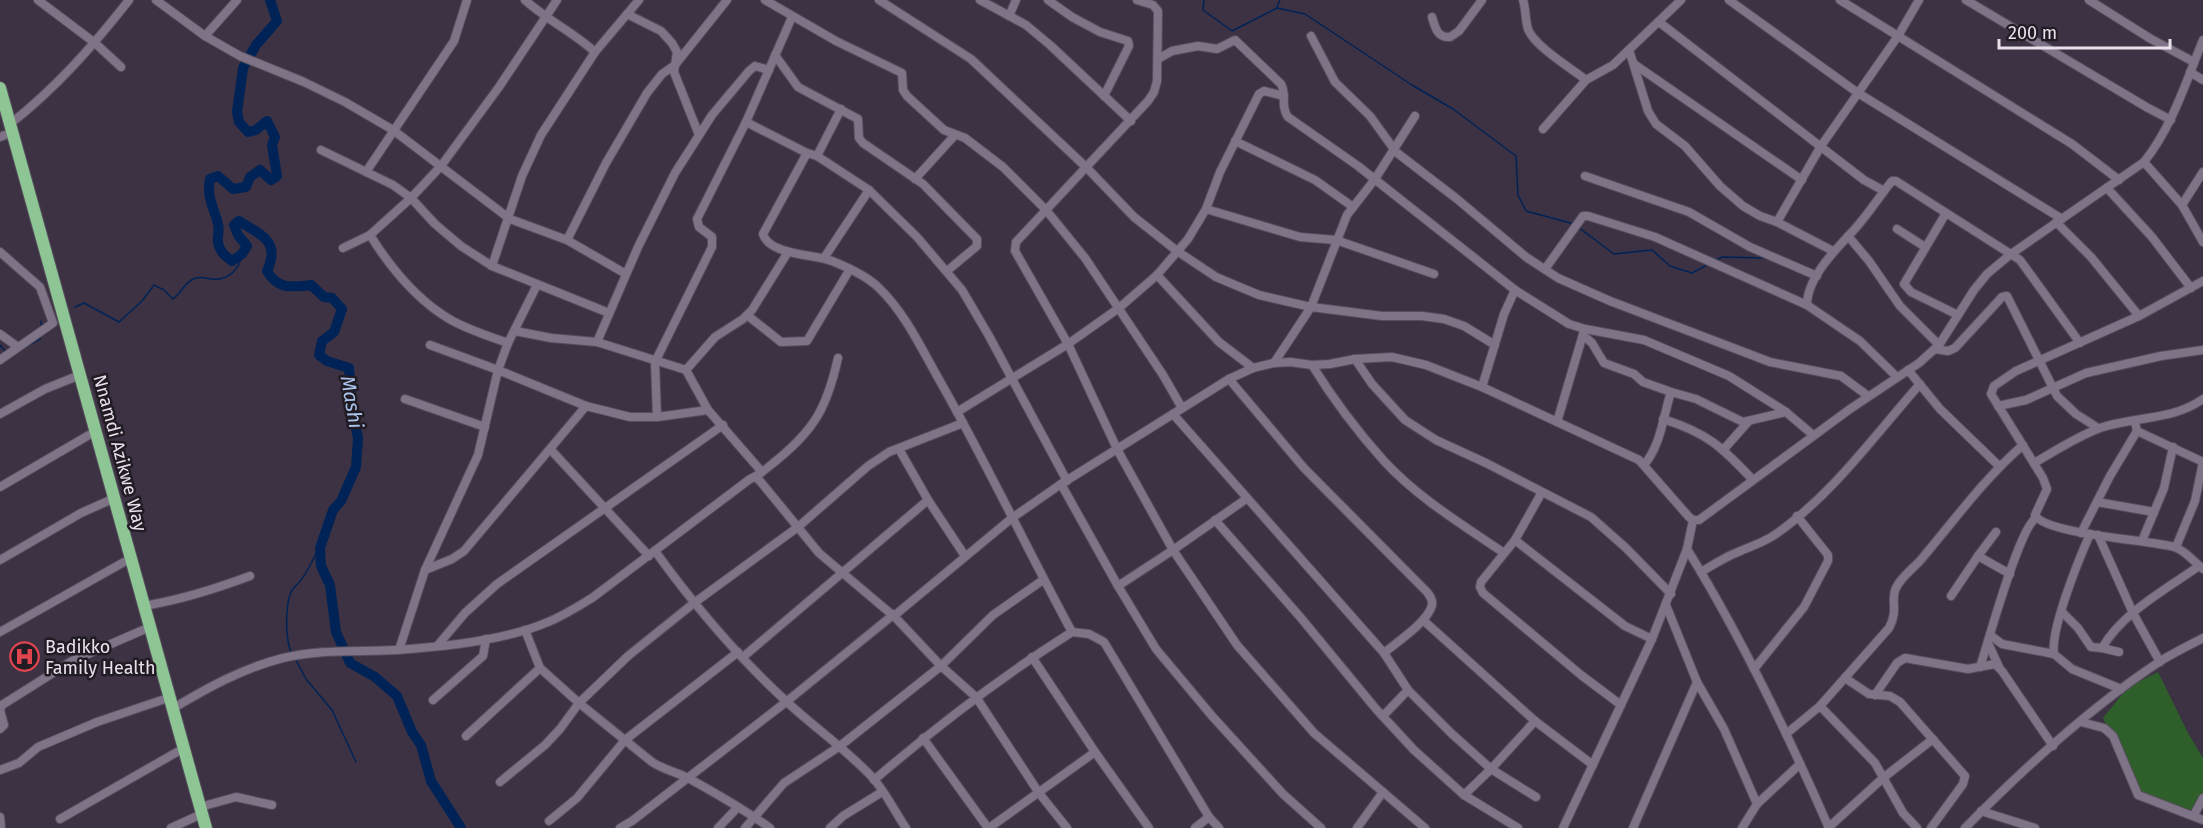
<svg xmlns="http://www.w3.org/2000/svg" width="2203" height="828" font-family="'Fira Sans',sans-serif">
<rect width="100%" height="100%" fill="#3c3243"/>
<path fill="#2e5e29" d="M2158 672 2188 733 2203 758V795L2194 813 2140 796 2103 718 2128 687Z"/>
<g fill="none" stroke-linecap="round" stroke-linejoin="round">
<g stroke="#002357" stroke-width="1.5">
<path d="M1204 0 1203 10 1232 31 1277 8 1305 14 1412 85 1453 109 1516 156 1518 195 1526 211 1574 224"/>
<path d="M1277 7 1280 0"/>
<path d="M1578 227 1614 254 1652 250 1670 266 1692 273 1709 264"/>
<path d="M1716 260 1722 257 1765 258"/>
<path d="M75 307 84 303 119 322 142 301 154 285 164 290 173 299C181 293 184 284 193 279 201 276 204 278 212 279 228 281 240 269 242 254"/>
<path d="M41 321V327"/>
<path d="M0 345 5 351"/>
<path d="M25 347 40 339V335"/>
<path d="M292 654C285 641 285 606 291 592 294 586 300 583 303 577 310 568 313 557 320 548"/>
<path d="M295 658 306 679 332 710 356 762"/>
</g>
<path stroke="#002357" stroke-width="10" d="M270 0 277 21 256 45 243 68 237 112 239 122 248 132 256 130 267 121 275 137 272 145 277 176 271 180 260 170 250 177 246 187 233 189 218 176 210 179C206 196 214 208 218 224 220 231 217 237 218 243 220 252 225 256 232 261L242 254 247 246 238 235 234 225 239 221C261 235 281 241 267 271 278 290 292 287 311 285L324 297 332 298 342 309 334 332 322 341 319 355 327 361 349 368 352 409 358 438 356 467 341 501 333 510 320 548 321 566 330 585 336 632 350 663 375 677 397 696 412 732 421 745 431 781 461 828"/>
<defs>
<g id="minor">
<path d="M38 0 95 43 121 67"/>
<path d="M156 0 205 36"/>
<path d="M237 0 205 36 240 56 304 82 345 102 393 130 510 219 567 240 626 274"/>
<path d="M525 0C547 20 573 32 595 52"/>
<path d="M765 0 836 41 902 73 903 90 907 96 944 130 965 138 1003 167 1046 210 1085 258 1163 375 1182 408"/>
<path d="M879 0 971 59 1087 168 1134 217 1177 251 1216 277 1259 295 1311 307 1382 316H1422L1444 319 1464 326 1495 345"/>
<path d="M980 0 1026 25 1050 45 1131 121"/>
<path d="M1048 0 1072 17 1100 32 1128 41 1129 46 1104 96"/>
<path d="M1137 0 1153 5 1158 11 1157 81 1154 92 1148 101 1016 242 1015 251 1068 344 1118 451 1173 550 1237 645 1314 733 1425 828"/>
<path d="M1523 0C1526 9 1525 19 1528 29 1534 46 1571 68 1586 80"/>
<path d="M1729 0 1858 93 2062 219"/>
<path d="M1840 0 2072 144 2119 180"/>
<path d="M1966 0 2148 108 2171 120"/>
<path d="M2089 0 2151 39 2194 62"/>
<path d="M627 14 661 31 672 43 677 52 674 72 699 135"/>
<path d="M1009 16 1016 0"/>
<path d="M1432 17C1435 27 1437 38 1450 37L1459 31 1482 0"/>
<path d="M1659 22 1864 180 1884 191 1892 181H1896L2020 260 2080 343"/>
<path d="M1311 36 1335 82 1370 116 1396 152 1457 199 1526 257 1558 278 1610 301 1770 362 1841 376 1868 396"/>
<path d="M1629 50 1648 111 1656 124 1685 146 1720 186 1743 206 1760 216 1777 222 1833 251"/>
<path d="M775 55 798 87 858 119 859 138 863 143 923 184 977 239V246L947 271"/>
<path d="M1158 59 1172 51 1198 46 1217 49 1235 40 1281 84C1287 94 1280 106 1288 117L1358 166 1515 290 1550 312 1569 324 1585 329 1644 340 1729 376 1786 412 1813 435"/>
<path d="M1634 64 1802 180"/>
<path d="M2190 72 2203 80"/>
<path d="M746 122 807 153 817 156 869 190 917 237 962 290 989 336 1067 481"/>
<path d="M10 124C56 88 93 46 129 0"/>
<path d="M1543 129 1586 80 1613 65 1681 0"/>
<path d="M0 137 5 135"/>
<path d="M1235 141 1315 180 1353 207"/>
<path d="M321 150 393 185 411 198 435 224 461 246 492 266 609 313"/>
<path d="M807 153 763 234C769 255 813 254 832 261 847 267 867 276 879 288 906 314 922 350 941 383 987 464 1027 549 1072 632"/>
<path d="M817 156 841 109"/>
<path d="M2144 162 2182 205 2203 242"/>
<path d="M366 172 454 41 467 0"/>
<path d="M1585 176 1689 212 1750 247 1817 276"/>
<path d="M915 179 955 135"/>
<path d="M2107 188 2152 237 2191 288"/>
<path d="M2182 205 2203 172"/>
<path d="M1206 209 1300 237 1336 240 1434 274"/>
<path d="M1946 213 1904 284 1911 292 1958 315"/>
<path d="M1777 222 1821 146 1898 36 1919 0"/>
<path d="M2056 222 2091 257 2139 316"/>
<path d="M1897 229 1925 247"/>
<path d="M370 235C390 267 418 301 451 320 469 330 488 336 508 343"/>
<path d="M1848 236 1869 261 1900 306 1939 345"/>
<path d="M567 240 606 163 647 93 662 74 675 65 727 0"/>
<path d="M343 248 370 235 411 198 441 166 499 87 557 0"/>
<path d="M0 252 40 287 53 323 0 360"/>
<path d="M824 258 869 190"/>
<path d="M492 266 522 176 541 135 595 52 639 0"/>
<path d="M1545 269 1583 216H1588L1655 237 1807 305 1860 341 1897 377"/>
<path d="M1157 275 1219 342 1253 368"/>
<path d="M2203 281 2139 316 2016 371 1994 386 1991 394 2043 478 2047 489 2035 515C2045 534 2149 540 2174 547 2185 550 2194 562 2203 569"/>
<path d="M1807 305C1807 278 1835 250 1853 231 1864 219 1874 205 1884 191"/>
<path d="M747 315 781 342 807 341 850 269"/>
<path d="M515 331 551 338 597 342 686 370 708 410 762 472"/>
<path d="M0 334 18 347"/>
<path d="M1583 335 1592 343 1604 363 1634 374 1643 382 1671 392 1696 399 1743 422 1786 412"/>
<path d="M597 342 638 247 675 173 712 115 749 71 755 66 769 70"/>
<path d="M430 345 498 370 586 406 630 417H657L708 410"/>
<path d="M1935 349 1948 351 1955 348 2002 297 2007 296 2057 396 2076 414 2098 428"/>
<path d="M1355 359 1372 384 1405 420 1436 440 1486 463 1591 517 1626 548 1671 594"/>
<path d="M1274 363 1311 307 1347 215 1375 179 1415 116"/>
<path d="M1312 365C1333 399 1357 431 1384 461 1418 498 1463 525 1504 553"/>
<path d="M686 370 715 337 743 319 752 310 788 252"/>
<path d="M1908 370 1940 409 1999 466"/>
<path d="M1229 379 1304 468 1427 592C1430 596 1433 600 1432 605 1428 622 1397 642 1384 653"/>
<path d="M1482 387 1504 314 1515 290"/>
<path d="M405 399 485 427"/>
<path d="M1998 406 2026 400 2086 373 2161 356 2203 350"/>
<path d="M957 412 1068 344 1119 308 1157 275 1188 239 1206 209 1220 172 1259 94 1264 91 1284 96"/>
<path d="M0 414 45 389 80 375"/>
<path d="M1173 414 1384 653 1408 690 1451 733 1491 769 1536 797"/>
<path d="M657 417 655 362 712 247V237L699 227 697 219 746 122 792 17"/>
<path d="M1663 419C1707 433 1721 446 1752 479"/>
<path d="M1557 422 1584 331"/>
<path d="M2137 431 2203 462"/>
<path d="M899 449 928 500 965 556"/>
<path d="M1724 449 1748 422"/>
<path d="M551 450 649 556"/>
<path d="M2034 463C2055 451 2078 436 2100 428 2135 416 2172 421 2203 399"/>
<path d="M1644 465C1661 445 1663 417 1671 392"/>
<path d="M755 477 760 481 819 553 890 613 895 615 1012 518 1061 484 1229 379 1253 368 1274 363 1290 362 1312 365 1330 364 1355 359 1392 357 1426 365 1482 387 1639 460 1689 517 1693 520H1699L1850 409 1919 363 1939 345 1974 290 1987 274 2011 254 2144 162C2172 127 2186 82 2203 40"/>
<path d="M1061 484 1118 586 1156 649 1212 716 1283 794 1321 828"/>
<path d="M0 487 89 435"/>
<path d="M1542 492 1515 540 1481 582 1480 587 1483 593 1581 675 1621 705"/>
<path d="M2097 502 2154 512"/>
<path d="M1215 520 1301 618 1376 709 1414 750 1464 795 1518 828"/>
<path d="M1996 532 1978 556 2010 574"/>
<path d="M2081 533 2110 476 2137 431 2135 422"/>
<path d="M2090 534C2079 559 2050 630 2054 654L2072 669 2121 689"/>
<path d="M2098 535 2133 613 2160 662"/>
<path d="M1515 540 1625 626 1652 639"/>
<path d="M2142 541 2164 488 2173 447"/>
<path d="M2176 547 2195 501 2203 462"/>
<path d="M1687 549C1742 638 1787 732 1829 828"/>
<path d="M655 551C694 605 738 657 787 702 815 728 847 750 873 778 886 793 895 812 906 828"/>
<path d="M0 560 81 513 108 501"/>
<path d="M425 570 452 559 464 551 586 406"/>
<path d="M1701 572C1713 565 1725 557 1738 552 1751 546 1763 543 1776 534 1833 494 1874 436 1920 384"/>
<path d="M1118 586 1173 550 1246 499"/>
<path d="M1951 596 1978 556"/>
<path d="M1666 605 1697 682 1724 729 1757 804"/>
<path d="M143 606C181 600 215 589 250 576"/>
<path d="M2062 612 2078 628 2091 647 2102 648C2123 612 2165 590 2199 566"/>
<path d="M1423 620 1535 721 1593 765"/>
<path d="M525 630 540 668 579 703 652 762C664 770 677 772 690 779 717 794 745 810 770 828"/>
<path d="M0 632 124 562"/>
<path d="M1990 635 2002 644 2054 654"/>
<path d="M1988 643 1999 667"/>
<path d="M438 645 465 613 497 584 723 425"/>
<path d="M2102 648 2119 652"/>
<path d="M399 650 425 570 478 455 498 370 508 343 537 285"/>
<path d="M743 657 928 500"/>
<path d="M1032 657 1095 752 1149 828"/>
<path d="M1980 667C1988 643 2019 528 2036 518"/>
<path d="M1754 669 1804 607 1828 561V555L1797 516"/>
<path d="M1845 678 1869 694 1890 696 1900 702 1965 776 1963 784 1931 828"/>
<path d="M1875 695 1897 663 1905 658 1968 669 1995 664 2002 671 2053 746"/>
<path d="M433 700 483 656 486 639"/>
<path d="M1820 706 1875 763 1903 813 1917 828"/>
<path d="M172 709C207 688 243 668 283 658 319 649 359 652 396 650 444 647 504 641 548 622 563 616 577 607 592 598L750 479C760 475 768 467 777 460 815 429 827 407 838 358"/>
<path d="M1383 716 1408 690"/>
<path d="M2081 722 2104 728 2113 736 2138 795 2203 820"/>
<path d="M0 729 4 725 0 710 2 705 72 661 143 630"/>
<path d="M1786 734 1820 706 1889 628C1899 610 1890 600 1896 588 1902 575 1916 567 1924 556 1956 518 1985 478 2023 445"/>
<path d="M466 736 540 668"/>
<path d="M923 738 988 828"/>
<path d="M0 770 19 763 38 747 97 722 162 700"/>
<path d="M874 780C937 726 1002 676 1072 632L1089 634 1104 642 1209 817 1219 828"/>
<path d="M500 782 545 745 560 729 579 703 628 656 694 603 798 527 868 466 889 452 963 423"/>
<path d="M1464 795 1491 769 1535 721"/>
<path d="M200 807 236 797 272 805"/>
<path d="M1981 811 2035 828"/>
<path d="M0 817 1 828"/>
<path d="M2196 817 2195 813 2203 798"/>
<path d="M60 819 177 752"/>
<path d="M549 821 577 798 625 740 738 652"/>
<path d="M171 828 195 817"/>
<path d="M620 828 632 821 786 702 893 615 941 666 976 697 1039 793 1067 828"/>
<path d="M718 828 738 807"/>
<path d="M745 828 784 783 840 746 941 666 993 615 1043 580"/>
<path d="M830 828 843 816 882 792"/>
<path d="M989 828 1095 752"/>
<path d="M1195 828 1209 817"/>
<path d="M1357 828 1383 792"/>
<path d="M1563 828 1652 639 1687 549 1693 520"/>
<path d="M1633 828 1697 682"/>
<path d="M1742 828 1757 804 1800 764"/>
<path d="M1828 828 1883 778 1933 739"/>
<path d="M1965 828C2022 770 2091 707 2159 662 2173 653 2188 646 2203 638"/>
</g>
<path id="highway" d="M0 88 206 828"/>
</defs>
<use href="#minor" stroke="#564e5c" stroke-width="10"/>
<use href="#highway" stroke="#564e5c" stroke-width="14"/>
<use href="#minor" stroke="#7f7487" stroke-width="8"/>
<use href="#highway" stroke="#8dc594" stroke-width="12"/>
</g>
<defs>
<symbol id="hospital-ring" viewBox="-11 -11 22 22"><circle r="9.5" fill="#211c24" stroke="#e0444e" stroke-width="1.5"/><path d="M-5-5h3v3.5h4V-5h3V5h-3V1.5h-4V5h-3Z" fill="#e0444e"/></symbol>
</defs>
<g fill-rule="evenodd">
<use href="#hospital-ring" x="8" y="640" width="33" height="33"/>
</g>
<g text-anchor="middle" dominant-baseline="central" stroke-width="5" stroke-linejoin="round" paint-order="stroke">
<g font-size="18" fill="#e9e2ed" stroke="#211c24">
<text transform="translate(120 453) rotate(75)">Nnamdi Azikwe Way</text>
</g>
<g font-size="18" fill="#e9e2ed" stroke="#211c24" text-anchor="start">
<text x="45" y="647">Badikko<tspan x="45" dy="21">Family Health</tspan></text>
</g>
<g font-size="20" font-style="italic" fill="#aac4ec" stroke="#211c24">
<text transform="translate(352 402) rotate(80)">Mashi</text>
</g>
</g>
<path d="M1999 39v9h171v-9" fill="none" stroke="#e9e2ed" stroke-width="3"/>
<text x="2008" y="39" font-size="18" fill="#e9e2ed" stroke="#211c24" stroke-width="4.5" paint-order="stroke">200 m</text>
</svg>
